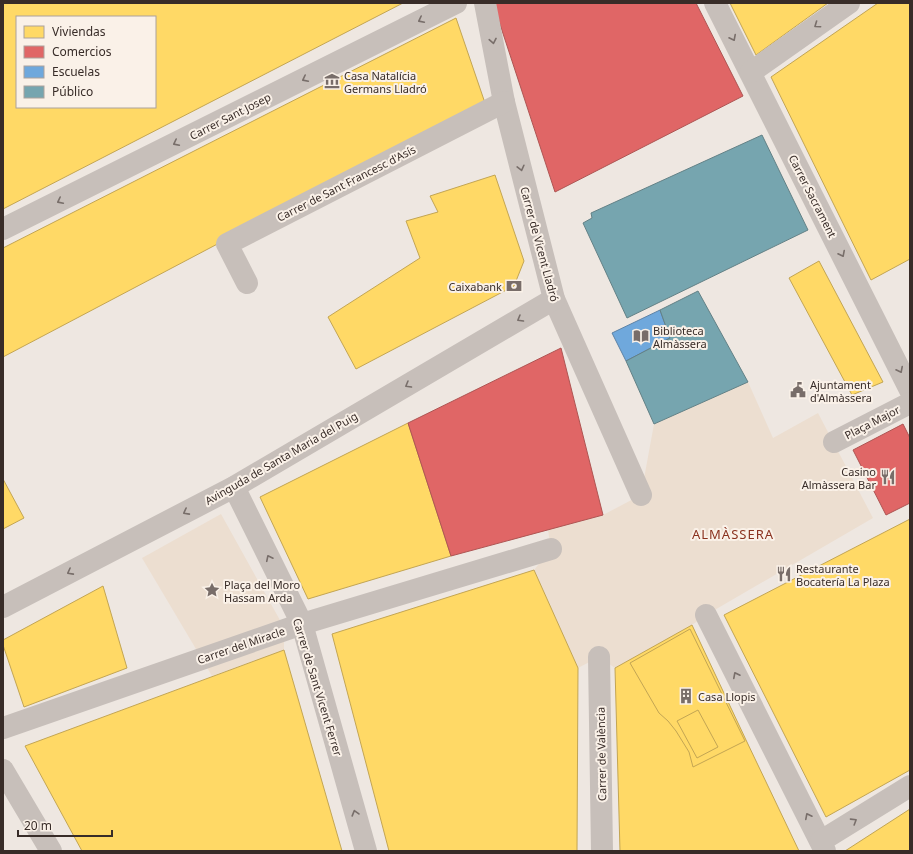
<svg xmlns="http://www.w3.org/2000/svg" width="913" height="854" font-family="'Noto Sans',sans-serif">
<rect width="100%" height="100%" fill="#eee7e1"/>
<g fill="#ecded0">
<path d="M748 382 773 438 818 413 873 518 706 615 692 625 615 668 599 657 578 668 534 570 551 549 548 530 603 515 641 495 654 424Z"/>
<path d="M221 514 281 622 284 630V650L212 676 142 558Z"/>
</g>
<g fill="#ffd966" stroke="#c3a553" fill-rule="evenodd">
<path d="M3 3H403L3 209ZM17 17H155V107H17Z"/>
<path d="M730 3H828L756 55Z"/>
<path d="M878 3H910V259L871 280 771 77Z"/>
<path d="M456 18 485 103 3 357V248Z"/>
<path d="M495 175 524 261 514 286 356 369 328 317 420 258 406 221 438 212 430 196Z"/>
<path d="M819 261 883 382 852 395 789 278Z"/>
<path d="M408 423 451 556 308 599 260 497Z"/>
<path d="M3 479 24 518 3 529Z"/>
<path d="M910 519V770L826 817 724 615Z"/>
<path d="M534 570 578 668 577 851H389L332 634Z"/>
<path d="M103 586 127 668 24 707 3 645V640Z"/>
<path d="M692 625 746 740 799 851H620L615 668Z"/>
<path d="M690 629 745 741 693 767 689 752 676 731 668 721 659 713 630 663ZM698 710 718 747 697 758 677 721Z"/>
<path d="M284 650 342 851H82L25 746Z"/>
<path d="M910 809V851H845Z"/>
</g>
<g fill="#e06666" stroke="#ae5553">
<path d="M493 3H696L743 96 555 192Z"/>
<path d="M561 348 603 515 451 556 408 423Z"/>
<path d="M903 424 910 438V503L886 515 853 450Z"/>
</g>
<path fill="#6fa8dc" stroke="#5e83a6" d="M660 310 670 338 626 361 612 333Z"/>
<g fill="#76a5af" stroke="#638186">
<path d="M762 135 808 230 627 318 583 223 592 218 591 213Z"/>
<path d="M698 291 748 382 654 424 626 361 670 338 660 310Z"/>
</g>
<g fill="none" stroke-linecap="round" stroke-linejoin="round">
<g stroke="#c7bfba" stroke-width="22">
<path d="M485 3 504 102 554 299 641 495"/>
<path d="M715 3 910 390"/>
<path d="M751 72 849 3"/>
<path d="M3 229 456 3"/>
<path d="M247 283 227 244 504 102"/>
<path d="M834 442 910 403"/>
<path d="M234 487 302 624 366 851"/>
<path d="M3 607 234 487 554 299"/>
<path d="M706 615 825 851"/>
<path d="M599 657 602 851"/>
<path d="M3 728 302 624 551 549"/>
<path d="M3 770 51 851"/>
<path d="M821 841 910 786"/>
</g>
</g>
<defs><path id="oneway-chevron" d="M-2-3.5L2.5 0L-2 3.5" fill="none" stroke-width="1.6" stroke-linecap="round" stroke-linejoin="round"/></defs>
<g stroke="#786e6a">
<use href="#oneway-chevron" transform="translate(421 20) rotate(153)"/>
<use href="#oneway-chevron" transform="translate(817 25) rotate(145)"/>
<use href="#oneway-chevron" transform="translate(733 38) rotate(63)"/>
<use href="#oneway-chevron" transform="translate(493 41) rotate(79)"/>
<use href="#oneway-chevron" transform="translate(305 79) rotate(153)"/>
<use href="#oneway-chevron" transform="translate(176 143) rotate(153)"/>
<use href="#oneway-chevron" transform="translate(521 168) rotate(76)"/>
<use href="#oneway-chevron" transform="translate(60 201) rotate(153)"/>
<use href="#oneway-chevron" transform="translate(842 254) rotate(63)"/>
<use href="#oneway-chevron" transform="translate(520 319) rotate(150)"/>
<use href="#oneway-chevron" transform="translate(900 370) rotate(63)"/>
<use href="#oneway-chevron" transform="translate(408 385) rotate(150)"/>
<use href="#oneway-chevron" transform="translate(186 512) rotate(152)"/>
<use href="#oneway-chevron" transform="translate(269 558) rotate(-116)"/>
<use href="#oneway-chevron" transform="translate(70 572) rotate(152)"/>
<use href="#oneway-chevron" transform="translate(736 675) rotate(-117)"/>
<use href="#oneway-chevron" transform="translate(355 813) rotate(-106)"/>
<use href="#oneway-chevron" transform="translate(808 816) rotate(-117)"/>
<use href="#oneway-chevron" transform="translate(854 821) rotate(-32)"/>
</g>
<defs>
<symbol id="museum-bare" viewBox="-9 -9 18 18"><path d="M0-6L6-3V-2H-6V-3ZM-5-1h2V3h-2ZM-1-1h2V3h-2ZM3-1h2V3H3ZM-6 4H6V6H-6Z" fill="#786d69" stroke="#faf1e8" stroke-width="2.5" paint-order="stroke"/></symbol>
<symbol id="bank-bare" viewBox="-9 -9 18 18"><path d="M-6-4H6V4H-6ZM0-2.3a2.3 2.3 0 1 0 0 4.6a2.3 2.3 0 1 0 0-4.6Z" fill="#786d69" stroke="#faf1e8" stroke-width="2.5" paint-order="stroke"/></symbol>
<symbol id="library-bare" viewBox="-9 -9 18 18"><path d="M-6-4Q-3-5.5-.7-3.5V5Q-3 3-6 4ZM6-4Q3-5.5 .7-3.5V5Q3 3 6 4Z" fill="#786d69" stroke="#faf1e8" stroke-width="2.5" paint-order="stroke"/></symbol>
<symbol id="civic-bare" viewBox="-9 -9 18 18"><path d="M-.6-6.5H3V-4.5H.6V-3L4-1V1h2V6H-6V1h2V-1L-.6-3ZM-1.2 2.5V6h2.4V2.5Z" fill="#786d69" stroke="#faf1e8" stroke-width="2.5" paint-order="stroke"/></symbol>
<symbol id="restaurant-bare" viewBox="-9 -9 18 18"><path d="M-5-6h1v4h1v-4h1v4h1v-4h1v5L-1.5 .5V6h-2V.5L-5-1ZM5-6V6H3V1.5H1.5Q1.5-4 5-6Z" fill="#786d69" stroke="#faf1e8" stroke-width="2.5" paint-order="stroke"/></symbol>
<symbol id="sight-bare" viewBox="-9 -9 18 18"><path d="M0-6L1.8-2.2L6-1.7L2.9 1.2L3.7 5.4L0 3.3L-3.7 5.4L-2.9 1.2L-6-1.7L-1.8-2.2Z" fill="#786d69" stroke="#faf1e8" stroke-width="2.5" paint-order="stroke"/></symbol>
<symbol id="building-bare" viewBox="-9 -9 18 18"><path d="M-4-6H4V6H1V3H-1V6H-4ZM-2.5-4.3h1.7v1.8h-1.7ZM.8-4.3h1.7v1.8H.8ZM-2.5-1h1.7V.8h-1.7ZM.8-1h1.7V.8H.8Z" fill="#786d69" stroke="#faf1e8" stroke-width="2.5" paint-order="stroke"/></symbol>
</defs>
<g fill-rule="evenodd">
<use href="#museum-bare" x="321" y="70" width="22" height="22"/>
<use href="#bank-bare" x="503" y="275" width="22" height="22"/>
<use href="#library-bare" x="630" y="325" width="22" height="22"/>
<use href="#civic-bare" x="787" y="379" width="22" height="22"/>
<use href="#restaurant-bare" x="877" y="466" width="22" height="22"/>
<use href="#restaurant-bare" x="773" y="563" width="22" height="22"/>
<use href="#sight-bare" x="201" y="579" width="22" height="22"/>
<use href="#building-bare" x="675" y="685" width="22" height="22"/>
</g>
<g text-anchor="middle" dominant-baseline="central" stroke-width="4" stroke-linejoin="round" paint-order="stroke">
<g font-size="11" fill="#382c28" stroke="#faf1e8" text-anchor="start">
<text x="344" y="75">Casa Natalícia<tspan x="344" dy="13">Germans Lladró</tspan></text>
<text x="502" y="286" text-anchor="end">Caixabank</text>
<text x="653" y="330">Biblioteca<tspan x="653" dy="13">Almàssera</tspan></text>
<text x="810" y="384">Ajuntament<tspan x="810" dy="13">d'Almàssera</tspan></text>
<text x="876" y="471" text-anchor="end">Casino<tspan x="876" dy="13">Almàssera Bar</tspan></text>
<text x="796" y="568">Restaurante<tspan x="796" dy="13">Bocatería La Plaza</tspan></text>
<text x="224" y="584">Plaça del Moro<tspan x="224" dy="13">Hassam Arda</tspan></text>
<text x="698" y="696">Casa Llopis</text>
</g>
<g font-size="11" fill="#382c28" stroke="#faf1e8">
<text transform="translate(230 116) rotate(-27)">Carrer Sant Josep</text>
<text transform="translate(346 183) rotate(-27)">Carrer de Sant Francesc d'Asís</text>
<text transform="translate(813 196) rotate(63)">Carrer Sacrament</text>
<text transform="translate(540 244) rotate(75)">Carrer de Vicent Lladró</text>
<text transform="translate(872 422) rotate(-27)">Plaça Major</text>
<text transform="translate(281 458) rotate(-30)">Avinguda de Santa Maria del Puig</text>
<text transform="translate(241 645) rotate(-19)">Carrer del Miracle</text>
<text transform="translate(318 687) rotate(73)">Carrer de Sant Vicent Ferrer</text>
<text transform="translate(601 754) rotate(-91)">Carrer de València</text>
</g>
<g font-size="13" letter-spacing="1" fill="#8a311e" stroke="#faf1e8">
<text x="733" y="534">ALMÀSSERA</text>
</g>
</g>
<rect width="913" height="854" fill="none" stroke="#382c28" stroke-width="8"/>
<rect x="16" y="16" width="140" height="92" fill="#faf1e8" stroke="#aca29b"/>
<rect x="24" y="26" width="20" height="12" fill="#ffd966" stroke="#aca29b"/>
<text x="52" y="36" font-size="12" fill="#382c28">Viviendas</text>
<rect x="24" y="46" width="20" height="12" fill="#e06666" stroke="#aca29b"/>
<text x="52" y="56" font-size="12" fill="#382c28">Comercios</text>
<rect x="24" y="66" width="20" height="12" fill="#6fa8dc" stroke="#aca29b"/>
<text x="52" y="76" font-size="12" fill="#382c28">Escuelas</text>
<rect x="24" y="86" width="20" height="12" fill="#76a5af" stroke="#aca29b"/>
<text x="52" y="96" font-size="12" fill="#382c28">Público</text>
<path d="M18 830v6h94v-6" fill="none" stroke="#382c28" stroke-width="2"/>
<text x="24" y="830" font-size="12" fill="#382c28" stroke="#faf1e8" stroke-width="3" paint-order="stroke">20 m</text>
</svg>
